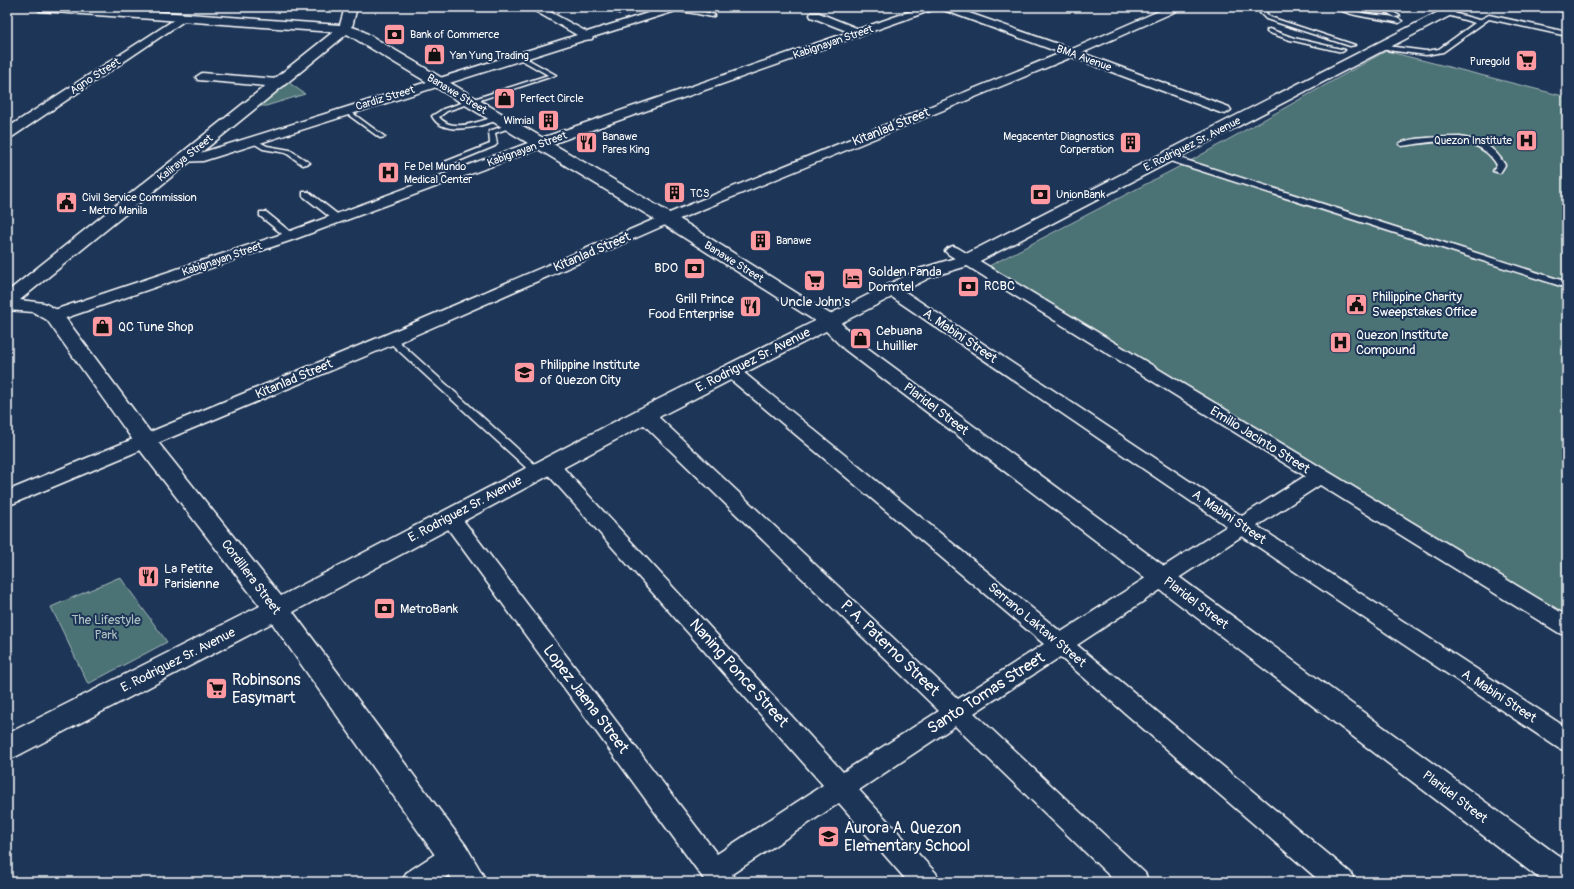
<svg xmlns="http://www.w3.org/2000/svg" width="1574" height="889" font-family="Pangolin,sans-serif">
<rect width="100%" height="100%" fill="#1d3557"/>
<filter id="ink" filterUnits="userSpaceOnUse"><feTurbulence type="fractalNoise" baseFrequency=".025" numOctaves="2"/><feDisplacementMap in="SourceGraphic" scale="8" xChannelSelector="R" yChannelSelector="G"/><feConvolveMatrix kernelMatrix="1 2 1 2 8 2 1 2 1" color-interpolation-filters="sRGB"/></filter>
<g filter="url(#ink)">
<g fill="#4c7275" stroke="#a6b8ba">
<path d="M1386 51 1567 97V621L989 266 1192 160Z"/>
<path d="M285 80 305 94 266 106H254Z"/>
<path d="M120 577 167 642 88 684 51 607Z"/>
</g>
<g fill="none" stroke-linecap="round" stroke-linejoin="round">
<defs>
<g id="lane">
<path d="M674 7 701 11 715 15 712 17C681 9 651 8 619 13L616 11 639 7Z"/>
<path d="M1334 7C1346 7 1356 12 1368 14 1379 16 1392 14 1402 21L1399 23C1380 18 1350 17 1334 7Z"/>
<path d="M1377 7H1384L1400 16 1395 17Z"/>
<path d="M1264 9H1268L1266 13 1270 17 1355 45 1350 46 1266 19 1260 13Z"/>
<path d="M1446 11 1479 20 1489 15 1567 32V36L1489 19 1443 52 1426 55 1379 49 1376 47 1379 45 1426 51 1439 49 1475 23 1444 14 1443 13Z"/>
<path d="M1269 29 1294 38 1345 50 1342 52 1290 40 1267 32V30Z"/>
<path d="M518 56H522L556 75 447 111 439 117C452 134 482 120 498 116L500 117V119C483 126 443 138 432 116L443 109 548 75 518 58Z"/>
<path d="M343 109H347L385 137 380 138 343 111Z"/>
<path d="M510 124 512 125V127L495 133 497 144 495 146 449 165 442 163 490 144 489 131Z"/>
<path d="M1460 137C1482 141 1493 145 1505 165L1500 173 1493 171 1497 165C1477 131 1435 142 1402 146L1399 144C1407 137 1448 137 1460 137Z"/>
<path d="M252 138 267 146 290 150 310 163 303 165 286 153 263 149 250 141 249 140Z"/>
<path d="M1164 155H1170L1567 282V288L1164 159Z"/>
<path d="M303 192H309L341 217V221H335L303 196Z"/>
<path d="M260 212H266L293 234V238H287L260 216Z"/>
<path d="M391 336 394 337 541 470 542 472 541 474H533L388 341 387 339Z"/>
</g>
<g id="street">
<path d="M528 7H541L587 32 667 7H683L682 9 593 37 592 39 585 40 203 161 179 162 177 159 179 156 197 154 577 35Z"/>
<path d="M923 7H952L1072 49 1168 7H1182L1181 9 1082 53 1229 107 1231 110 1225 114 1221 113 1072 57 672 222 397 343 7 506V491L385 335 662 216 1061 53 938 8 546 146 295 239 60 320 54 321 48 320 46 316 48 312 285 233 536 140 849 32 811 17 810 15 811 13H819L859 29Z"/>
<path d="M183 14 188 17 187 19 12 137 7 138V128Z"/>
<path d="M202 73 277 79 283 83 277 87 198 80 196 77Z"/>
<path d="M953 246 958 248 1567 616V636L1559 633 1320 485 1257 526 1567 728V751L1558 748 1242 536 1077 645 1351 873 1355 882H1321L1060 657 974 713 1145 873 1149 882H1116L955 726 859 790 936 873 940 882H908L839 803 732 874 736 882H706L443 522 440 517 443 512 450 510 457 512 717 854 823 785 543 469 540 465 543 461 550 459 557 461 843 772 939 711 638 419 636 415 638 411 645 409 652 411 958 699 1044 644 725 375 722 371 725 367 731 366 737 367 1061 632 1227 526 886 293 884 290 886 287 892 285 898 287 1242 516 1305 476 948 254 945 251 948 248Z"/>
<path d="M455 844 464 847 468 856 464 865 439 882H402L406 873 446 847Z"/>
</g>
<path id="secondary" d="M34 7H92L340 25 345 7H357L352 27 361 30 673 215 830 314 919 269 962 256 1448 7H1463L1461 10 974 264 931 277 841 323 858 341 1567 862V882H1544L844 349 826 331 653 420 293 612 466 846 487 882H454L272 623 17 756 7 760V734L260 606 137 446 47 320 33 312 7 310V292L333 32 40 11ZM347 34 661 223 815 321 637 410 281 596 153 436 61 312 44 303 20 300Z"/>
<path id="highway" d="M1556 7H1567V12L1558 10Z"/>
</defs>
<use href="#lane" stroke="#fff" stroke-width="3"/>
<use href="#street" stroke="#fff" stroke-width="3"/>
<use href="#secondary" stroke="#fff" stroke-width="3"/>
<use href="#highway" stroke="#fff" stroke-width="3"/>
<use href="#lane" fill="#1d3557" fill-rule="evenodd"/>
<use href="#street" fill="#1d3557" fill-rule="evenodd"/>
<use href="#secondary" fill="#1d3557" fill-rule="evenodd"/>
<use href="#highway" fill="#1d3557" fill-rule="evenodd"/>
</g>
</g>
<defs>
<symbol id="bank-square" viewBox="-11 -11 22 22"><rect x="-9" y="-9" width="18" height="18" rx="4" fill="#ff9aa2" stroke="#1d3557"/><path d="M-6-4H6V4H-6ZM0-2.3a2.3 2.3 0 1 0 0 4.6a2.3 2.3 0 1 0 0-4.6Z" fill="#111"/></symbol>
<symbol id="shop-square" viewBox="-11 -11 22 22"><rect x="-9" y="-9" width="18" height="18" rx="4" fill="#ff9aa2" stroke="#1d3557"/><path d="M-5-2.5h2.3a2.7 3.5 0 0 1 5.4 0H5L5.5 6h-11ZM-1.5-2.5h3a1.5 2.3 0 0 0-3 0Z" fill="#111"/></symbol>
<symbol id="supermarket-square" viewBox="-11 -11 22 22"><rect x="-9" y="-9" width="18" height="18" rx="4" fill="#ff9aa2" stroke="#1d3557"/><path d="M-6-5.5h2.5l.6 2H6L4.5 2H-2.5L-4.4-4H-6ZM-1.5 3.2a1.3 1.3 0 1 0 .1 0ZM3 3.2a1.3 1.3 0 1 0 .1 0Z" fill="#111"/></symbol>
<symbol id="building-square" viewBox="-11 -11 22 22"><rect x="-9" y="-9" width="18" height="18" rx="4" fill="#ff9aa2" stroke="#1d3557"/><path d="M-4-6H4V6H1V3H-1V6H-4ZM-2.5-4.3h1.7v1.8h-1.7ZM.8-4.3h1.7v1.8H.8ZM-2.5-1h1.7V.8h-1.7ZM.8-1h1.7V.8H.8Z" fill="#111"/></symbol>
<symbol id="hospital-square" viewBox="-11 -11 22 22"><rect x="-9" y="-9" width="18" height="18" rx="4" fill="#ff9aa2" stroke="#1d3557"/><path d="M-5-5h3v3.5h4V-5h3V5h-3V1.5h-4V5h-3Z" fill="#111"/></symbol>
<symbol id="restaurant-square" viewBox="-11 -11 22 22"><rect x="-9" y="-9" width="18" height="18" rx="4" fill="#ff9aa2" stroke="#1d3557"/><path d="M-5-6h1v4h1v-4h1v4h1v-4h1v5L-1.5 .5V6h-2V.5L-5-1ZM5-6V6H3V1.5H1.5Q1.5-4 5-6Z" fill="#111"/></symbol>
<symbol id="civic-square" viewBox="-11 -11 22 22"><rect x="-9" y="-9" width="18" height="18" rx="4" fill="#ff9aa2" stroke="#1d3557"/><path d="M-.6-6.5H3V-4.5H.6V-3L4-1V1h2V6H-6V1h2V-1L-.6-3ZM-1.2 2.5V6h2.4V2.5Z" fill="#111"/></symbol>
<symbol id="hotel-square" viewBox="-11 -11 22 22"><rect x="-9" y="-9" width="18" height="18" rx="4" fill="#ff9aa2" stroke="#1d3557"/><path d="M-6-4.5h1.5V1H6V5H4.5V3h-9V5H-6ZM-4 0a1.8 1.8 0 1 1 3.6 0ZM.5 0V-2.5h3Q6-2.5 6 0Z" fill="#111"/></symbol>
<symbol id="school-square" viewBox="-11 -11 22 22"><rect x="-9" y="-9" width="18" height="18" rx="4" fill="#ff9aa2" stroke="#1d3557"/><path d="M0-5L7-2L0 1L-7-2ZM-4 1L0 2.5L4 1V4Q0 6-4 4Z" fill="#111"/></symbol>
</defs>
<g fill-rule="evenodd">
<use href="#bank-square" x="382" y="22" width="25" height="25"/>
<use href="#shop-square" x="422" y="42" width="25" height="25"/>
<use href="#supermarket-square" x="1514" y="48" width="25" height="25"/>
<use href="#shop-square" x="492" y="86" width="25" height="25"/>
<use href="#building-square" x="536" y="108" width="25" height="25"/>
<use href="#hospital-square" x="1514" y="128" width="25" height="25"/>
<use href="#restaurant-square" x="574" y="130" width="25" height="25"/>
<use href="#building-square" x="1118" y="130" width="25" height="25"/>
<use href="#hospital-square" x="376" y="160" width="25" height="25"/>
<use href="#building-square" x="662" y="180" width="25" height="25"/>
<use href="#bank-square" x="1028" y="182" width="25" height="25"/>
<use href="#civic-square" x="54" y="190" width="25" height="25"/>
<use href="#building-square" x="748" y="228" width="25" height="25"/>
<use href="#bank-square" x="682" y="256" width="25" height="25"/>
<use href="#hotel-square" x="840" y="266" width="25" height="25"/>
<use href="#supermarket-square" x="802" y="268" width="25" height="25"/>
<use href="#bank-square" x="956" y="274" width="25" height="25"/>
<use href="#civic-square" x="1344" y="292" width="25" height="25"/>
<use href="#restaurant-square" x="738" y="294" width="25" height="25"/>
<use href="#shop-square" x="90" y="314" width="25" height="25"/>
<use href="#shop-square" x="848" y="326" width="25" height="25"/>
<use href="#hospital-square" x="1328" y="330" width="25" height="25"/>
<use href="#school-square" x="512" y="360" width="25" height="25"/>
<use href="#restaurant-square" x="136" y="564" width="25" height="25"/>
<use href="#bank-square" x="372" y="596" width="25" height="25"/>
<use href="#supermarket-square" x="204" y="676" width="25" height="25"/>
<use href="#school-square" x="816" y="824" width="25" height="25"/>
</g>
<g text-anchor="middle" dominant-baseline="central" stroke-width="4" stroke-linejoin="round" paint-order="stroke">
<g font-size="11" fill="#fff" stroke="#1d3557" text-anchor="start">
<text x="410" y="34">Bank of Commerce</text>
<text x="450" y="55">Yan Yung Trading</text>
<text x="1510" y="61" text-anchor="end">Puregold</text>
<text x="520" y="98">Perfect Circle</text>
<text x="534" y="120" text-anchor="end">Wimial</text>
<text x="602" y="136">Banawe<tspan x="602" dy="13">Pares King</tspan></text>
<text x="1114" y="136" text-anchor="end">Megacenter Diagnostics<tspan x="1114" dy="13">Corperation</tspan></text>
<text x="1512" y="140" text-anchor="end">Quezon Institute</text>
<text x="404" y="166">Fe Del Mundo<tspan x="404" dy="13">Medical Center</tspan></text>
<text x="690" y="193">TCS</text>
<text x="1056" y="194">UnionBank</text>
<text x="82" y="197">Civil Service Commission<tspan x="82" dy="13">- Metro Manila</tspan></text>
<text x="776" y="240">Banawe</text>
</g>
<g font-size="11" fill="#fff" stroke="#1d3557">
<text transform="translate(833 42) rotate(-19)">Kabignayan Street</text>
<text transform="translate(1084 58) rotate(20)">BMA Avenue</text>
<text transform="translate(95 76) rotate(-33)">Agno Street</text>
<text transform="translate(457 94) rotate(31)">Banawe Street</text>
<text transform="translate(385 98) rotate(-17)">Cardiz Street</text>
<text transform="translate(1192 144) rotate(-27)">E. Rodriguez Sr. Avenue</text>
<text transform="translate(527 149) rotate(-20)">Kabignayan Street</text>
<text transform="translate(185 158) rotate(-39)">Kaliraya Street</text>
<text transform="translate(222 259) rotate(-19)">Kabignayan Street</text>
<text transform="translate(734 262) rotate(32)">Banawe Street</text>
</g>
<g font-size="13" fill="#fff" stroke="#1d3557">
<text transform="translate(891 127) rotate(-22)">Kitanlad Street</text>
<text transform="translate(592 252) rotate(-23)">Kitanlad Street</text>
<text transform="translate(960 336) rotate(34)">A. Mabini Street</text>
<text transform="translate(753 360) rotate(-27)">E. Rodriguez Sr. Avenue</text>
<text transform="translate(294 379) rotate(-23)">Kitanlad Street</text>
<text transform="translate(936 409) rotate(37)">Plaridel Street</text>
<text transform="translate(1260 440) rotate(32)">Emilio Jacinto Street</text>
<text transform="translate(465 509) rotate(-28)">E. Rodriguez Sr. Avenue</text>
<text transform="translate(1229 517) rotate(34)">A. Mabini Street</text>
<text transform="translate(251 577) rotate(53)">Cordillera Street</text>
<text transform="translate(1196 603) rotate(37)">Plaridel Street</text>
<text transform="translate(1037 625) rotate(40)">Serrano Laktaw Street</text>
<text transform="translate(178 660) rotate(-27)">E. Rodriguez Sr. Avenue</text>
<text transform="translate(1499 696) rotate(33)">A. Mabini Street</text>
<text transform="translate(1455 797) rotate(37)">Plaridel Street</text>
</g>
<g font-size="13" fill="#fff" stroke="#1d3557" text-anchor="start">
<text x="678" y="268" text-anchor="end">BDO</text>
<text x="868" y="272">Golden Panda<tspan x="868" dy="15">Dormtel</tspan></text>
<text x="984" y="286">RCBC</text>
<text x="1372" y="297">Philippine Charity<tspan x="1372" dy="15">Sweepstakes Office</tspan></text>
<text x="734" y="299" text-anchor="end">Grill Prince<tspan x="734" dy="15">Food Enterprise</tspan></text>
<text x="815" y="302" text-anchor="middle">Uncle John's</text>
<text x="118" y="327">QC Tune Shop</text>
<text x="876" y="331">Cebuana<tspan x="876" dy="15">Lhuillier</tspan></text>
<text x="1356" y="335">Quezon Institute<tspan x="1356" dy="15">Compound</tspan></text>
<text x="540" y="365">Philippine Institute<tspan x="540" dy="15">of Quezon City</tspan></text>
<text x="164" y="569">La Petite<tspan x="164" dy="15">Parisienne</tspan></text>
<text x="400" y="609">MetroBank</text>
</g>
<g font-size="13" fill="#aec0c1" stroke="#1d3557">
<text x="106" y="620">The Lifestyle<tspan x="106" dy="15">Park</tspan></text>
</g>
<g font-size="16" fill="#fff" stroke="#1d3557">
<text transform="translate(890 648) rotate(44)">P. A. Paterno Street</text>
<text transform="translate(739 673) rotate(48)">Naning Ponce Street</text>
<text transform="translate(986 693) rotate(-33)">Santo Tomas Street</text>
<text transform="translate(586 699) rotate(53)">Lopez Jaena Street</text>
</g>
<g font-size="16" fill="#fff" stroke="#1d3557" text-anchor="start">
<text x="232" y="680">Robinsons<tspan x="232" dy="18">Easymart</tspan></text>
<text x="844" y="828">Aurora A. Quezon<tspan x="844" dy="18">Elementary School</tspan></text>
</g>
</g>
<rect width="1574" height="889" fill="none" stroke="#1d3557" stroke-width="24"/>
<rect x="12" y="12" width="1550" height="865" fill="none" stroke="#fff" stroke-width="1.5" filter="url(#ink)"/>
</svg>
